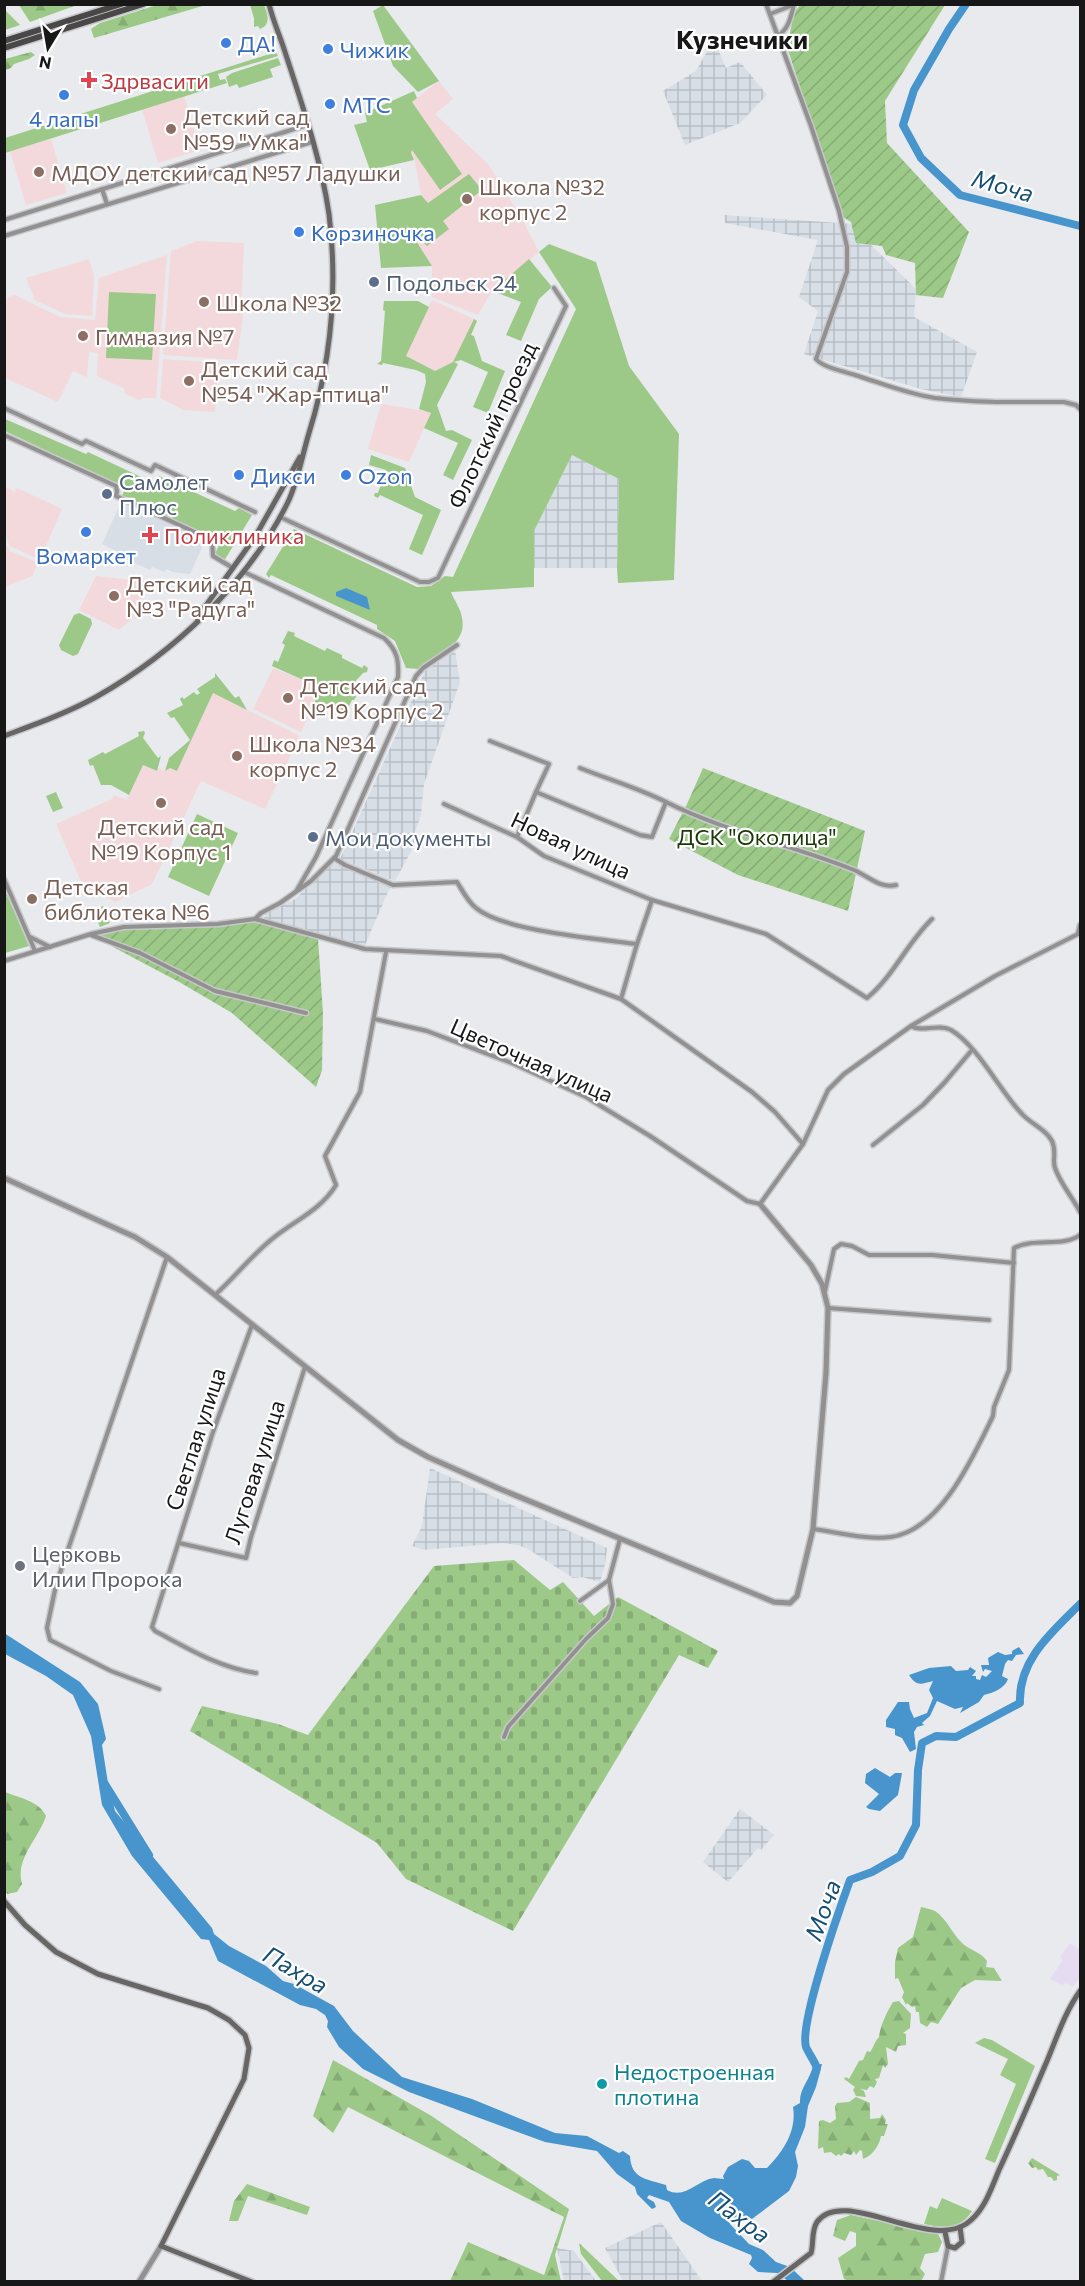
<svg xmlns="http://www.w3.org/2000/svg" width="1085" height="2286" font-family="Commissioner,sans-serif">
<defs>
<pattern id="industrial-grid" width="8" height="8" patternUnits="userSpaceOnUse" patternTransform="scale(1.5)"><rect width="8" height="8" fill="#d7dee6"/><path d="M0 4h8M4 0v8" fill="none" stroke="#b8bec5"/></pattern>
<pattern id="forest-firs" width="22" height="20" patternUnits="userSpaceOnUse" patternTransform="scale(1.5)"><rect width="22" height="20" fill="#9dc988"/><path d="M5 1l3.5 6h-7zM16 11l3.5 6h-7z" fill="#86ac75"/></pattern>
<pattern id="cemetery-stones" width="16" height="16" patternUnits="userSpaceOnUse" patternTransform="scale(1.5)"><rect width="16" height="16" fill="#9dc988"/><path d="M2 7V4a2 2 0 0 1 4 0v3zM10 15v-3a2 2 0 0 1 4 0v3z" fill="#86ac75"/></pattern>
<pattern id="garden-furrows" width="10" height="10" patternUnits="userSpaceOnUse" patternTransform="scale(1.5)"><rect width="10" height="10" fill="#9dc988"/><path d="M-1 1l2-2M0 10L10 0M9 11l2-2" fill="none" stroke="#86ac75"/></pattern>
</defs>
<rect width="100%" height="100%" fill="#e8eaed"/>
<path fill="#e5dcf1" d="M1070 1943 1080 1950V1977L1073 1987 1065 1983 1063 1985 1050 1979 1063 1960 1060 1957Z"/>
<g fill="url(#industrial-grid)">
<path d="M711 44 717 47 726 68 740 62 767 95 740 123 685 145 663 91 696 71Z"/>
<path d="M724 215 854 224 871 245 916 289 914 317 977 352 961 397 921 389 804 354 818 311 799 297 818 240 725 223Z"/>
<path d="M572 455 619 479 617 568H533L534 531Z"/>
<path d="M455 651 460 682 424 784 421 815 415 832 414 846 395 881 340 859 425 671Z"/>
<path d="M333 863 391 885 365 945 314 933 264 918 266 913 295 899Z"/>
<path d="M430 1468 607 1548 605 1564 600 1582 582 1577 573 1578 528 1549 518 1545 502 1543 424 1550 412 1546 422 1526Z"/>
<path d="M740 1809 774 1835 761 1850 758 1848 728 1882 703 1862Z"/>
<path d="M661 2222 702 2281H623L605 2248Z"/>
<path d="M557 2248 574 2251 596 2281H564Z"/>
</g>
<g fill="#f4d9dc">
<path d="M439 81 453 99 435 114 488 164 520 215 539 252 492 291 478 315 432 297V266L403 221 428 203 421 195 415 161 411 153 377 129Z"/>
<path d="M184 96 200 150 158 163 142 109Z"/>
<path d="M51 139 67 193 26 205 10 151Z"/>
<path d="M197 241 244 243 241 306 244 307 237 360 163 355 171 251Z"/>
<path d="M167 255 156 398H143L139 400 124 393 125 389 97 376 98 353 89 352 87 377 73 371 58 402 5 378 4 305 8 297 15 295 60 317 95 320 99 278Z"/>
<path d="M89 259 94 276 92 316 65 314 35 300 26 278Z"/>
<path d="M432 300 474 319 454 362 435 371 405 356Z"/>
<path d="M163 359 219 363 215 412 183 410 160 398Z"/>
<path d="M381 404 431 412 409 462 368 449Z"/>
<path d="M4 486 14 491 13 495 17 488 62 509 40 560 10 546 5 535Z"/>
<path d="M4 541 10 551 38 563 32 576 5 587Z"/>
<path d="M96 576 149 582 133 618 119 630 79 610Z"/>
<path d="M273 668 322 688 301 732 253 709Z"/>
<path d="M213 693 300 736 265 809 201 781 152 884 115 902 83 886 56 824 112 799 114 795 127 800 143 765 156 771 158 768 165 771 170 768 177 771Z"/>
</g>
<path fill="#d7dee6" d="M121 502 205 541 190 574 173 572 166 569 165 572 152 567 150 570 117 555 118 552 102 544Z"/>
<g fill="#9dc988">
<path d="M250 5H264C267 14 272 24 260 29L258 26 254 27V18Z"/>
<path d="M383 5 439 81 418 92 393 66 373 11Z"/>
<path d="M276 52 278 56 218 74 220 80 225 79 227 83 5 153V138Z"/>
<path d="M278 58 281 65 270 69 273 77 239 88 237 84 229 87 226 77 232 73Z"/>
<path d="M414 91 417 98 412 102 462 174 440 190 412 150 411 153 414 160 370 170 354 125 367 122 365 113Z"/>
<path d="M469 174 482 190 443 221 449 229 427 246 406 225 432 266 381 268 375 205 421 195 428 203Z"/>
<path d="M549 244 596 262 629 366 679 434 674 580 618 583 617 568 619 479 572 455 534 531V587L451 592C454 600 461 609 462 618 468 644 436 657 418 669L406 668 395 641 377 629V625L271 575 269 578 266 574 294 529 417 587 431 586 445 576 453 577 576 309 539 252Z"/>
<path d="M529 259 552 287 539 299 521 341 506 335 521 302 492 291Z"/>
<path d="M109 292 156 294 152 360 106 358Z"/>
<path d="M384 301H418L429 307 406 356 435 371 453 362 474 319 477 321 471 335 474 336 482 361 505 371 488 413 473 407 488 372 461 360 454 362 458 364 437 405 446 431 452 430 472 440 453 480 443 475 458 443 424 428 431 413 419 409 426 382 425 374 416 370 383 363 382 365 377 364 381 361 385 311 383 310Z"/>
<path d="M5 419 86 454 88 452 154 483 159 476 235 511 239 508 252 515 224 561 214 556 220 543 122 496 125 488 5 431Z"/>
<path d="M371 455 405 468 415 497 441 510 422 555 409 549 423 515 380 495 378 498 374 496 375 493H378L386 470 369 465Z"/>
<path d="M79 613 91 619 92 624 78 654 73 656 61 650 59 645 74 615Z"/>
<path d="M288 631 295 633 294 636 325 651 327 648 342 655V658L362 668 364 665 368 668 367 672 363 673 352 685 356 697 354 700H352L344 716 345 720 343 721 341 716 327 709 324 713 312 708 321 688 272 666 274 660 278 662 285 645 282 643Z"/>
<path d="M215 673 235 698 239 696 247 710 213 693 177 771 170 768 165 771 169 758 190 740 174 717 171 718 167 713 183 705 180 699 182 697 184 699 194 692 197 695 200 693 197 689 215 677Z"/>
<path d="M144 731 145 733 143 738 158 758 161 756 157 771 143 765 129 795 111 785H101L93 765 90 766 88 760 103 752 105 754 139 736 138 732Z"/>
<path d="M56 792 63 808 53 812 46 796Z"/>
<path d="M197 814 238 833 209 896 168 877Z"/>
<path d="M4 888 29 946 5 953H4Z"/>
<path d="M103 906 110 923 100 927 93 910Z"/>
<path d="M984 2038 992 2040 1035 2066 995 2163 985 2159 1016 2084 1000 2075 1008 2059 975 2043Z"/>
<path d="M942 2198 972 2211C960 2230 943 2228 924 2224L930 2206 937 2209Z"/>
</g>
<g fill="url(#forest-firs)">
<path d="M160 4 206 5 94 38 91 29 100 23Z"/>
<path d="M19 5H77L30 22Z"/>
<path d="M5 10 20 25 5 30Z"/>
<path d="M31 52 35 55 29 59 14 64 11 68 5 70V59Z"/>
<path d="M5 1792C20 1798 39 1801 46 1816 38 1840 15 1858 22 1884L17 1892 7 1894 4 1890Z"/>
<path d="M921 1907C925 1908 931 1909 935 1911 947 1919 953 1935 963 1944 971 1951 981 1952 987 1961L986 1967 994 1968 1002 1981 975 1980 961 1988 938 2024 931 2022 927 2027 920 2023 919 2012H916L915 2006 912 2007 907 2003 906 2005 902 1997 904 1992 898 1978 895 1979V1962L898 1948 913 1937Z"/>
<path d="M899 2001 911 2014 910 2028 903 2033 906 2034V2045L898 2046 896 2052 886 2047 888 2064 885 2068 883 2065 879 2078 875 2079 877 2082 874 2088 870 2086 867 2090 860 2089 864 2091 866 2097 856 2096 853 2090 855 2087 844 2079 846 2077 849 2079 859 2061 863 2060 867 2051 870 2052C874 2047 874 2042 879 2037 880 2026 887 2012 893 2002Z"/>
<path d="M333 2060 430 2115 569 2209 555 2255 561 2281H450L468 2242 544 2275 564 2217 348 2107 333 2133 313 2116Z"/>
<path d="M856 2097 870 2103V2119L880 2118 882 2114 886 2120 885 2124H888L884 2136H881C879 2146 873 2155 863 2159L862 2151 860 2150 856 2155 854 2151 851 2155 844 2153 841 2156 839 2154 836 2156 831 2152 824 2153 823 2147 818 2149 819 2121 823 2120 830 2123 836 2119 835 2106 837 2103 849 2102Z"/>
<path d="M1032 2158 1060 2175 1057 2176V2180L1054 2181 1051 2177H1048L1043 2169 1038 2170 1036 2167 1032 2168 1028 2163Z"/>
<path d="M247 2184 310 2207 307 2215 248 2196 238 2221H229L234 2201Z"/>
<path d="M851 2215 938 2234 942 2242 938 2252 925 2254 920 2268 925 2274 921 2281H849L844 2279 838 2258 856 2246V2233L850 2231 845 2241 833 2236 837 2220Z"/>
<path d="M579 2243 619 2281H602L581 2254Z"/>
</g>
<path fill="url(#cemetery-stones)" d="M514 1560 550 1590 563 1582 594 1616 618 1597 718 1651 708 1668 679 1655 513 1931 406 1879 377 1843 190 1731 202 1706 278 1724 308 1735 434 1566Z"/>
<g fill="url(#garden-furrows)">
<path d="M800 5H945L885 101 887 143 969 232 943 298 916 295 915 263 886 255 882 246 856 243 851 222 843 217 787 47 794 13Z"/>
<path d="M703 768 865 831 848 911 738 875 669 839 687 804Z"/>
<path d="M255 920 318 938 323 1013 322 1070 316 1087 232 1013 181 983 98 939 99 933 123 928 219 927Z"/>
</g>
<g fill="#4795cc">
<path d="M346 588 367 597 370 610 336 596V592Z"/>
<path d="M4 1633 80 1682 98 1704 106 1739 102 1745 108 1783 115 1811 212 1928 214 1934 229 1946 266 1966 283 1981 294 1984 334 2006 353 2031 402 2077 472 2099 555 2133 587 2136 619 2153 623 2151 630 2156C631 2179 647 2179 666 2185L667 2190C685 2200 697 2180 714 2178 717 2178 720 2179 724 2179L723 2176 728 2167 742 2159 749 2161 755 2168H767C783 2152 797 2131 793 2107L800 2103C799 2088 811 2079 813 2065L822 2064 816 2087 808 2106 805 2127 795 2152 798 2166 796 2177 789 2191 752 2219 746 2221 733 2219 730 2224 749 2244 763 2250 776 2262 790 2267 805 2281H788L777 2273 758 2272 749 2264 752 2258 751 2255 710 2238 681 2221 669 2202 649 2195 647 2198 654 2202 656 2207 652 2209 637 2194 635 2187 617 2174 597 2151 545 2142 409 2092 363 2069 339 2047 327 2027 328 2021 325 2015 316 2009 300 2005 218 1961 209 1940 201 1939 132 1856 102 1805 91 1736 73 1695 46 1676 5 1654Z"/>
<path d="M1019 1647 1024 1654 1016 1655 1012 1661 1008 1660 1005 1664 1002 1676 1008 1679C1005 1688 993 1693 984 1695L979 1702 960 1713 963 1707 955 1709 937 1701 930 1716 922 1723 924 1725 917 1727 914 1732 916 1749 910 1752 902 1738 895 1735V1729L886 1727V1720L898 1702H909L910 1709 914 1718 927 1713 933 1698 929 1690 933 1681C921 1684 917 1687 909 1675L929 1668 951 1666 956 1671 968 1670 970 1667 976 1671 972 1676H976V1679L980 1680 982 1675 986 1677 992 1671 985 1669 983 1672 981 1665H989L988 1658 998 1652 1005 1655 1012 1654V1651Z"/>
<path d="M875 1768 890 1777 895 1773H902L898 1795 880 1811 869 1809 866 1807 879 1794 865 1783 866 1774Z"/>
</g>
<g fill="none" stroke-linecap="round" stroke-linejoin="round">
<g stroke="#4795cc" stroke-width="8">
<path d="M966 4 949 29 914 90 903 125 921 158 960 195 1080 226"/>
<path d="M105 1784 149 1855"/>
<path d="M815 2075 817 2068C814 2060 809 2054 806 2047 799 2024 840 1908 850 1880L872 1872 900 1856 916 1825 918 1770 922 1743 936 1736 956 1737 1020 1703C1018 1660 1052 1632 1080 1604"/>
</g>
<defs>
<g id="minor">
<path d="M766 4 811 126 839 211 847 247V272L816 359C824 368 843 371 855 375 881 383 907 394 935 398 977 403 1022 402 1064 402L1076 405 1080 409"/>
<path d="M770 14 793 5"/>
<path d="M778 36C789 28 791 17 794 4"/>
<path d="M102 189 107 204"/>
<path d="M4 220 307 125"/>
<path d="M4 236 312 142"/>
<path d="M4 408 82 444 86 441 151 471 155 465 255 512"/>
<path d="M4 435 116 486 117 491 116 496 212 540 213 556 233 568"/>
<path d="M280 517 420 582H429L438 578 566 306 554 288"/>
<path d="M244 572 384 638C397 650 399 660 398 677L316 857 297 890"/>
<path d="M490 741 549 764 536 792"/>
<path d="M666 802C726 832 792 845 854 870 868 876 880 889 896 885"/>
<path d="M444 804 517 837 544 856 652 900"/>
<path d="M517 837 536 792 640 835 652 837 666 802C638 788 610 780 580 768"/>
<path d="M334 858 345 865 393 885 457 882C462 890 468 902 476 908 503 931 599 939 637 944L621 999"/>
<path d="M4 879 35 951"/>
<path d="M255 919 365 949 501 956 621 999 752 1092 775 1112 803 1144"/>
<path d="M1078 934 1080 925"/>
<path d="M91 935 140 953 215 991 306 1013"/>
<path d="M30 937 50 947"/>
<path d="M637 944 652 900 766 934 867 998C893 977 907 943 932 919"/>
<path d="M4 961 91 934 124 927 218 924 255 919 261 913 280 903 311 881 336 856 416 676 423 668 457 645"/>
<path d="M375 1019 427 1031 514 1064 586 1097 650 1136 747 1201 760 1204 803 1144 828 1090 844 1074 911 1026 995 976 1080 933"/>
<path d="M911 1026C922 1033 938 1023 951 1030 978 1046 999 1090 1022 1114 1031 1124 1046 1129 1052 1141 1057 1152 1052 1160 1055 1168 1060 1183 1073 1198 1080 1212"/>
<path d="M873 1145 923 1105 945 1082 972 1050"/>
<path d="M825 1291 834 1249 841 1244 852 1246 869 1255H932L1014 1263"/>
<path d="M215 1295C235 1277 251 1256 272 1239 294 1221 321 1210 336 1185L325 1156 360 1092 386 952"/>
<path d="M828 1308 989 1320"/>
<path d="M252 1325 213 1432 152 1627 155 1631C187 1648 220 1668 256 1673"/>
<path d="M813 1529C837 1532 866 1540 891 1537 941 1530 973 1457 993 1416L994 1407 1009 1370 1014 1248C1035 1237 1062 1248 1080 1235"/>
<path d="M179 1543 246 1558 251 1537 305 1367"/>
<path d="M580 1601 609 1580 620 1539"/>
<path d="M159 1689 111 1671 50 1640 47 1628 56 1585 167 1257"/>
<path d="M504 1737 508 1727 586 1639 608 1618 613 1604 609 1580"/>
<path d="M941 2282 948 2246"/>
</g>
<g id="tertiary">
<path d="M4 1178 135 1237 167 1257 398 1440 428 1457 500 1489 774 1602 790 1603 797 1596 813 1529 826 1373 828 1308 822 1284 811 1265 760 1204"/>
<path d="M139 2282 161 2246"/>
</g>
<g id="secondary">
<path d="M197 618 255 537 300 457"/>
<path d="M4 736C36 724 67 713 96 697 174 653 248 583 288 502 298 481 302 456 309 433 331 362 338 288 329 214 321 159 302 104 285 52 280 36 273 21 269 4"/>
<path d="M4 1901 25 1925 56 1952 98 1974 208 2008 229 2020 245 2035 249 2048 244 2079 161 2246 252 2282"/>
<path d="M945 2232 948 2246 955 2248 962 2242 960 2227"/>
<path d="M773 2282 811 2253C814 2243 811 2231 817 2222 843 2186 926 2250 966 2224 984 2212 991 2189 999 2170 1016 2134 1031 2098 1047 2061 1057 2037 1065 2012 1080 1991"/>
</g>
<g id="primary">
<path d="M4 41 121 4"/>
<path d="M4 48 143 4"/>
</g>
</defs>
<use href="#minor" stroke="#c7c8cb" stroke-width="7"/>
<use href="#tertiary" stroke="#c7c8cb" stroke-width="8"/>
<use href="#secondary" stroke="#c7c8cb" stroke-width="8"/>
<use href="#primary" stroke="#c7c8cb" stroke-width="9"/>
<use href="#minor" stroke="#929090" stroke-width="4"/>
<use href="#tertiary" stroke="#929090" stroke-width="5"/>
<use href="#secondary" stroke="#686565" stroke-width="5"/>
<use href="#primary" stroke="#4a4847" stroke-width="6"/>
</g>
<g fill="#3f7fe0" stroke="#fff" stroke-width="2">
<circle cx="226" cy="43" r="6"/>
<circle cx="328" cy="49" r="6"/>
<circle cx="64" cy="95" r="6"/>
<circle cx="330" cy="104" r="6"/>
<circle cx="299" cy="232" r="6"/>
<circle cx="239" cy="475" r="6"/>
<circle cx="346" cy="475" r="6"/>
<circle cx="86" cy="532" r="6"/>
</g>
<g fill="#e0444e" stroke="#fff" stroke-width="2">
<path d="M86 71h6v6h6v6h-6v6h-6v-6h-6v-6h6z"/>
<path d="M147 526h6v6h6v6h-6v6h-6v-6h-6v-6h6z"/>
</g>
<g fill="#8d6e63" stroke="#fff" stroke-width="2">
<circle cx="171" cy="129" r="6"/>
<circle cx="39" cy="172" r="6"/>
<circle cx="467" cy="199" r="6"/>
<circle cx="204" cy="302" r="6"/>
<circle cx="83" cy="336" r="6"/>
<circle cx="189" cy="381" r="6"/>
<circle cx="114" cy="596" r="6"/>
<circle cx="288" cy="698" r="6"/>
<circle cx="237" cy="756" r="6"/>
<circle cx="161" cy="803" r="6"/>
<circle cx="32" cy="899" r="6"/>
</g>
<g fill="#5c6f8a" stroke="#fff" stroke-width="2">
<circle cx="374" cy="282" r="6"/>
<circle cx="107" cy="494" r="6"/>
<circle cx="313" cy="837" r="6"/>
</g>
<circle fill="#6b7280" stroke="#fff" stroke-width="2" cx="20" cy="1566" r="6"/>
<circle fill="#0f9aa8" stroke="#fff" stroke-width="2" cx="602" cy="2084" r="6"/>
<g text-anchor="middle" dominant-baseline="central" stroke-width="4.5" stroke-linejoin="round" paint-order="stroke">
<g font-size="22" fill="#366cbe" stroke="#fff" text-anchor="start">
<text x="238" y="43">ДА!</text>
<text x="340" y="49">Чижик</text>
<text x="342" y="104">МТС</text>
<text x="64" y="118" text-anchor="middle">4 лапы</text>
<text x="311" y="232">Корзиночка</text>
<text x="251" y="475">Дикси</text>
<text x="358" y="475">Ozon</text>
<text x="86" y="555" text-anchor="middle">Вомаркет</text>
</g>
<g font-size="22" fill="#be3a42" stroke="#fff" text-anchor="start">
<text x="101" y="80">Здрвасити</text>
<text x="164" y="535">Поликлиника</text>
</g>
<g font-size="22" fill="#785e54" stroke="#fff" text-anchor="start">
<text x="183" y="116">Детский сад<tspan x="183" dy="25">№59 "Умка"</tspan></text>
<text x="51" y="172">МДОУ детский сад №57 Ладушки</text>
<text x="479" y="186">Школа №32<tspan x="479" dy="25">корпус 2</tspan></text>
<text x="216" y="302">Школа №32</text>
<text x="95" y="336">Гимназия №7</text>
<text x="201" y="368">Детский сад<tspan x="201" dy="25">№54 "Жар-птица"</tspan></text>
<text x="126" y="583">Детский сад<tspan x="126" dy="25">№3 "Радуга"</tspan></text>
<text x="300" y="685">Детский сад<tspan x="300" dy="25">№19 Корпус 2</tspan></text>
<text x="249" y="743">Школа №34<tspan x="249" dy="25">корпус 2</tspan></text>
<text x="161" y="826" text-anchor="middle">Детский сад<tspan x="161" dy="25">№19 Корпус 1</tspan></text>
<text x="44" y="886">Детская<tspan x="44" dy="25">библиотека №6</tspan></text>
</g>
<g font-size="22" fill="#4e5e75" stroke="#fff" text-anchor="start">
<text x="386" y="282">Подольск 24</text>
<text x="119" y="481">Самолет<tspan x="119" dy="25">Плюс</tspan></text>
<text x="325" y="837">Мои документы</text>
</g>
<g font-size="22" fill="#171718" stroke="#fff">
<text transform="translate(492 425) rotate(-65)">Флотский проезд</text>
<text transform="translate(571 845) rotate(25)">Новая улица</text>
<text transform="translate(532 1060) rotate(24)">Цветочная улица</text>
<text transform="translate(195 1439) rotate(-72)">Светлая улица</text>
<text transform="translate(254 1472) rotate(-72)">Луговая улица</text>
</g>
<g font-size="22" fill="#1a3905" stroke="#fff">
<text x="757" y="836">ДСК "Околица"</text>
</g>
<g font-size="22" fill="#5b616d" stroke="#fff" text-anchor="start">
<text x="32" y="1553">Церковь<tspan x="32" dy="25">Илии Пророка</tspan></text>
</g>
<g font-size="22" fill="#0d838f" stroke="#fff" text-anchor="start">
<text x="614" y="2071">Недостроенная<tspan x="614" dy="25">плотина</tspan></text>
</g>
<g font-size="24" font-style="italic" fill="#134e73" stroke="#fff">
<text transform="translate(1003 185) rotate(16)">Моча</text>
<text transform="translate(822 1910) rotate(-70)">Моча</text>
<text transform="translate(296 1969) rotate(30)">Пахра</text>
<text transform="translate(740 2216) rotate(37)">Пахра</text>
</g>
<g font-size="26" font-weight="bold" fill="#171718" stroke="#fff">
<text x="742" y="38">Кузнечики</text>
</g>
</g>
<rect width="1085" height="2286" fill="none" stroke="#171718" stroke-width="12"/>
<g transform="translate(48 48) rotate(191)" stroke="#ffffff" stroke-width="4.5" paint-order="stroke">
<path d="M0-4.5L10 22L0 15L-10 22Z" fill="#171718"/>
<text y="-9" font-size="16" font-weight="bold" text-anchor="middle" fill="#171718">N</text>
</g>
</svg>
